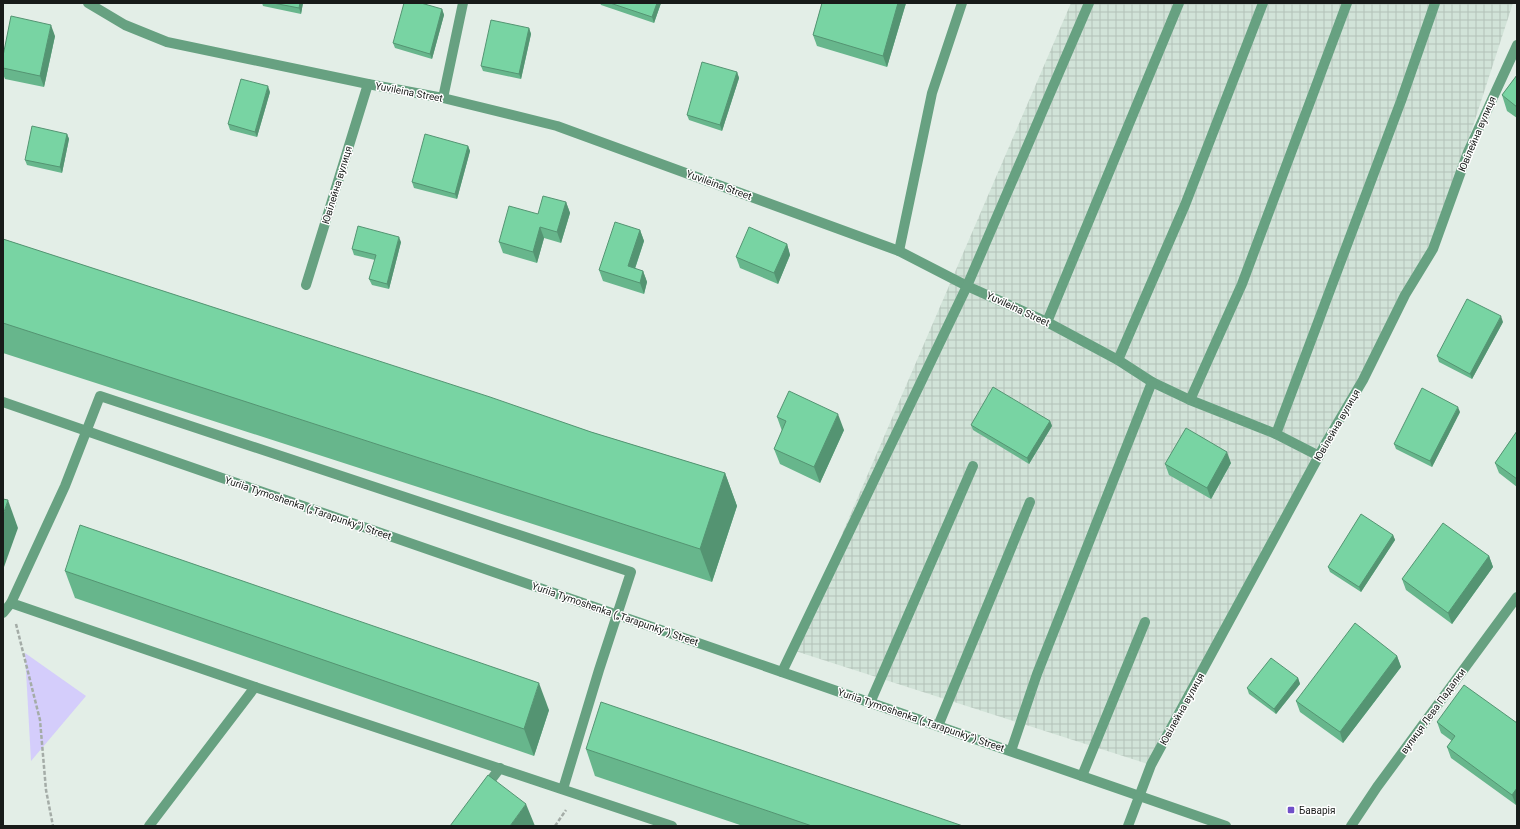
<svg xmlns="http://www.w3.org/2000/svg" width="1520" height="829" font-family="Roboto,sans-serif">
<defs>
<pattern id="industrial-grid" width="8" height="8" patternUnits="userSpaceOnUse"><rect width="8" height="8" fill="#d1e3d8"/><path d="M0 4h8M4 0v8" fill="none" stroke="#b3c2b9"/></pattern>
</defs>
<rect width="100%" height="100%" fill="#e3eee7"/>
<path fill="url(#industrial-grid)" d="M1071 3H1513L1433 249 1151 765 792 650Z"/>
<path fill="#d4cdfb" d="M25 653 86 696 31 761Z"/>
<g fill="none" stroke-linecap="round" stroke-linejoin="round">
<g stroke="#a4aca7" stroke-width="2.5" stroke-dasharray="4 2" stroke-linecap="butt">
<path d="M16 624 40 720 46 790 53 826"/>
<path d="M555 826 566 810"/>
</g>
<g stroke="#67a181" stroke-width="10">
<path d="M88 3 125 25 167 42 368 84 443 98 557 126 899 251 967 286 1047 322 1118 360 1152 382 1190 400 1276 434 1319 456"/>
<path d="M443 98 463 3"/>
<path d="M899 251 932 93 962 3"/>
<path d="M306 285 368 84"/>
<path d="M1047 322 1179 3"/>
<path d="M1118 360 1185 205 1263 3"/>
<path d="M1190 400 1242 284 1347 3"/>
<path d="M3 402 1226 826"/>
<path d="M1276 434 1401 101 1435 3"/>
<path d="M3 613 11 603"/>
<path d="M782 672 967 286 1089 3"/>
<path d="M870 703 973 466"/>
<path d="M938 726 1030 502"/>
<path d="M1011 751 1037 674 1152 382"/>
<path d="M1082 776 1145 622"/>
<path d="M484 789 500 768"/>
<path d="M563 789 599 670 631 572 100 396 65 486 11 603 255 687 672 826"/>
<path d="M149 826 255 687"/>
<path d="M1128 826 1151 765 1327 441 1363 380 1405 295 1433 249 1468 152 1517 45"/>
<path d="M1351 826 1377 787 1517 597"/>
</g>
</g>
<g fill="#67b68c">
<path d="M262 3H303L301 14 263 6Z"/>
<path d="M600 3H661L654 23 601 5Z"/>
<path d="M822 3H906L887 67 817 46 813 35Z"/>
<path d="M442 9 444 15 432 59 395 48 393 43Z"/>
<path d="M529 28 531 34 521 79 483 71 481 66Z"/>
<path d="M55 36 44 87 5 79 3 74V56Z"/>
<path d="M737 72 739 78 722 131 689 120 687 115Z"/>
<path d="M1517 75V118L1507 111 1502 95Z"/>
<path d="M270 92 257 137 230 130 228 124Z"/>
<path d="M67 134 69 139 62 173 27 165 25 160Z"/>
<path d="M468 146 470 151 457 199 414 188 412 182Z"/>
<path d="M566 202 570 213 561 243 544 238 537 263 503 253 499 242 538 214Z"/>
<path d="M640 230 644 241 635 269 643 271 647 282 644 294 603 281 599 270Z"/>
<path d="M3 239 591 432 725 473 737 506 712 582 3 353Z"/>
<path d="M401 242 389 289 372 285 369 279 375 260 354 255 352 249Z"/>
<path d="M787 244 790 255 778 284 740 268 736 257Z"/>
<path d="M1503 322 1472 379 1439 362 1437 356Z"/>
<path d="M1460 412 1432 467 1396 449 1394 444Z"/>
<path d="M777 417 844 430 820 483 780 464 774 449 782 431Z"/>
<path d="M1050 421 1052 426 1029 464 973 430 971 425Z"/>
<path d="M1517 431V487L1499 473 1495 463Z"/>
<path d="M1231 463 1211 499 1169 475 1165 464Z"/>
<path d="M1393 535 1395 540 1361 592 1330 572 1328 567Z"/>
<path d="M1489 556 1493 567 1452 624 1406 590 1402 579Z"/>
<path d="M65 571 549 710 534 756 75 598Z"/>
<path d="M1397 656 1401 667 1343 743 1300 712 1296 701Z"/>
<path d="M1298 678 1300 684 1276 714 1249 694 1247 688Z"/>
<path d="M1437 722 1517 723 1516 805 1451 758 1447 747 1452 741 1441 733Z"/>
<path d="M586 749 963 826H743L595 776Z"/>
</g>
<g fill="#549472">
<path d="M300 3H303L301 14 299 8Z"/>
<path d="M657 3H661L654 23 652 17Z"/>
<path d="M898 3H906L887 67 883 56Z"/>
<path d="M442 9 444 15 432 59 430 54Z"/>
<path d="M51 25 55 36 44 87 40 76Z"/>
<path d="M529 28 531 34 521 79 519 74Z"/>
<path d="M737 72 739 78 722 131 720 125Z"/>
<path d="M268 86 270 92 257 137 255 132Z"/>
<path d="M67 134 69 139 62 173 60 167Z"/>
<path d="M468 146 470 151 457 199 455 194Z"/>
<path d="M566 202 570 213 561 243 557 232Z"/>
<path d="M540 227 544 238 537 263 533 252Z"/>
<path d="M640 230 644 241 632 277 628 266Z"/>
<path d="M399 237 401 242 389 289 387 284Z"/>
<path d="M787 244 790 255 778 284 774 273Z"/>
<path d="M643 271 647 282 644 294 640 283Z"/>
<path d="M1501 316 1503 322 1472 379 1470 374Z"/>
<path d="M1458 407 1460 412 1432 467 1430 461Z"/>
<path d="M838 414 844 430 820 483 814 467Z"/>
<path d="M1050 421 1052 426 1029 464 1027 458Z"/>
<path d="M1227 452 1231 463 1211 499 1207 488Z"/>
<path d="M725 473 737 506 712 582 700 549Z"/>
<path d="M8 500 18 528 4 567 3 563V515Z"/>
<path d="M1393 535 1395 540 1361 592 1359 587Z"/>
<path d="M1489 556 1493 567 1452 624 1448 613Z"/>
<path d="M1397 656 1401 667 1343 743 1340 732Z"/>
<path d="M1298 678 1300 684 1276 714 1274 709Z"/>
<path d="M539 683 549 710 534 756 524 729Z"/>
<path d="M1517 788V804L1516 805 1512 795Z"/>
<path d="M526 804 535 826H510Z"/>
</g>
<g fill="#78d4a3" stroke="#549472">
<path d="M273 3H300L299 8Z"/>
<path d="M404 3H421L442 9 430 54 393 43Z"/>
<path d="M610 3H657L652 17Z"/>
<path d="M822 3H898L883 56 813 35Z"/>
<path d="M11 16 51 25 40 76 3 68V56Z"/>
<path d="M491 20 529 28 519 74 481 66Z"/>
<path d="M702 62 737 72 720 125 687 115Z"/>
<path d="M1517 75V107L1502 95Z"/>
<path d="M241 79 268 86 255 132 228 124Z"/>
<path d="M32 126 67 134 60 167 25 160Z"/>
<path d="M425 134 468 146 455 194 412 182Z"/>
<path d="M543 196 566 202 557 232 540 227 533 252 499 242 509 206 538 214Z"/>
<path d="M615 222 640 230 628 266 643 271 640 283 599 270Z"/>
<path d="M358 226 399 237 387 284 369 279 376 255 352 249Z"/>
<path d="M749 227 787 244 774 273 736 257Z"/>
<path d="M3 239 490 397 591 432 725 473 700 549 3 323Z"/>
<path d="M1467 299 1501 316 1470 374 1437 356Z"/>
<path d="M993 387 1050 421 1027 458 971 425Z"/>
<path d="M1422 388 1458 407 1430 461 1394 444Z"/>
<path d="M789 391 838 414 814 467 774 449 786 421 777 417Z"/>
<path d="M1186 428 1227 452 1207 488 1165 464Z"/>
<path d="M1517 431V479L1495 463Z"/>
<path d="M3 499 8 500 3 515Z"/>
<path d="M1361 514 1393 535 1359 587 1328 567Z"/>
<path d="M1443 523 1489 556 1448 613 1402 579Z"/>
<path d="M80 525 539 683 524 729 65 571Z"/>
<path d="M1355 623 1397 656 1340 732 1296 701Z"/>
<path d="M1271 658 1298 678 1274 709 1247 688Z"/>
<path d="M1464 685 1517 723V788L1512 795 1447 747 1455 736 1437 722Z"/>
<path d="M601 702 963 826H812L586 749Z"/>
<path d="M488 775 526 804 510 826H450Z"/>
</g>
<rect fill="#704fc8" stroke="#fff" stroke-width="1.5" x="1287" y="806" width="8" height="8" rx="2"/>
<g text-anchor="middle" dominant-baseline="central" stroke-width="3" stroke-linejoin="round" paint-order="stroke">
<g font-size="10" fill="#181b19" stroke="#fff">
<text transform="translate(409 92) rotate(11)">Yuvileina Street</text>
<text transform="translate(1477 134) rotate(-67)">Ювілейна вулиця</text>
<text transform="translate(337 185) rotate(-73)">Ювілейна вулиця</text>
<text transform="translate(719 185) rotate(20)">Yuvileina Street</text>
<text transform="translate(1018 309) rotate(25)">Yuvileina Street</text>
<text transform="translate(1337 425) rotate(-60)">Ювілейна вулиця</text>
<text transform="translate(308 508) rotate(19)">Yuriia Tymoshenka („Tarapunky”) Street</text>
<text transform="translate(615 614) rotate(19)">Yuriia Tymoshenka („Tarapunky”) Street</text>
<text transform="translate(1182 709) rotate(-61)">Ювілейна вулиця</text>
<text transform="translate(1433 711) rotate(-54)">вулиця Лева Падалки</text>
<text transform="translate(921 720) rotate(19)">Yuriia Tymoshenka („Tarapunky”) Street</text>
</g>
<g font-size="10" fill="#181b19" stroke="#fff" text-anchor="start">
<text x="1299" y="810">Баварія</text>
</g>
</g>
<rect width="1520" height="829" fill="none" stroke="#181b19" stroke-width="8"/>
</svg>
